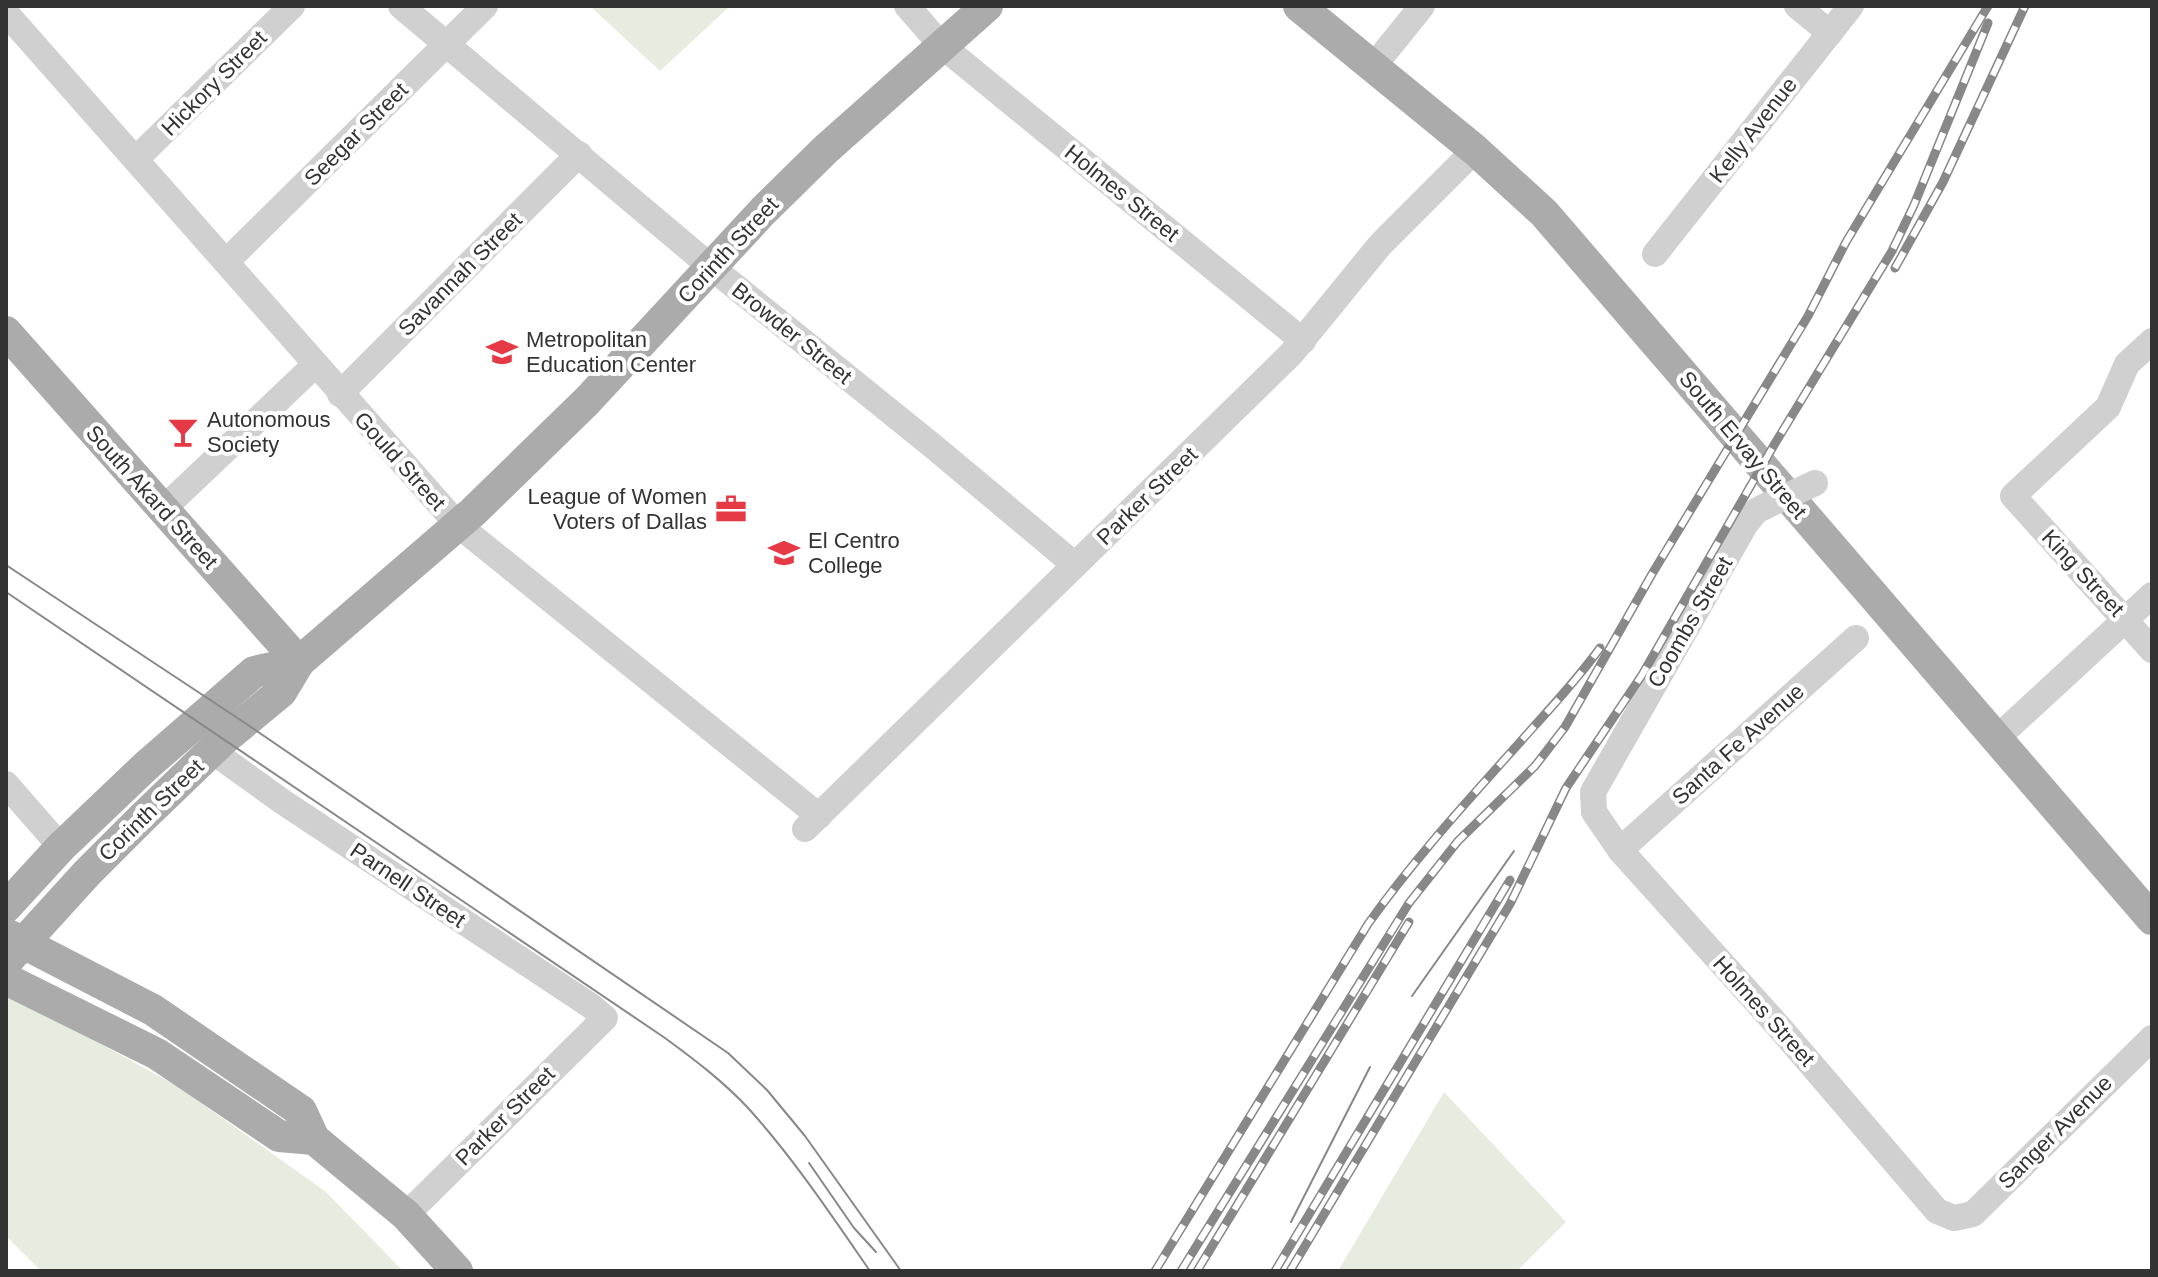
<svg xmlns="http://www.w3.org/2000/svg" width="2158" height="1277" font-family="Helvetica,sans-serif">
<rect width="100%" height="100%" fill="#fff"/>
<g fill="#e6ecdf">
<path d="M590 6H730L660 71Z"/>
<path d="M6 992 177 1086 326 1192 403 1271H41L6 1236Z"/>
<path d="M1444 1092 1566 1222 1517 1271H1338Z"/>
</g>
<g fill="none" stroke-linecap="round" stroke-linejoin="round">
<g stroke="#d0d0d0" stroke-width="26">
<path d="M401 6 711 267 934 447 1075 565"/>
<path d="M907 6 941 45 1303 341"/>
<path d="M1797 6 1830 33"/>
<path d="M6 13 458 525 819 816"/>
<path d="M1373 67 1422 6"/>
<path d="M136 159 292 6"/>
<path d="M1655 254 1851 6"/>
<path d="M227 261 485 6"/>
<path d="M2152 341 2127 364 2108 407 2013 496 2152 650"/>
<path d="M340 394 579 154"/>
<path d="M1764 507 1756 511 1745 525 1593 792 1594 812 1620 850 1780 1028 1937 1211 1954 1218 1973 1214 2152 1038"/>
<path d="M162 510 315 365"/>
<path d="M1997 738 2152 595"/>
<path d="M212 751 283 802 591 1006 605 1018 406 1215"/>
<path d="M6 784 61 847"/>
<path d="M805 829 1291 354 1380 245 1475 150"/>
<path d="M1620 850 1856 638"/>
</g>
<g stroke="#ababab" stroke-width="32">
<path d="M1299 6 1475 150 1544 213 2152 919"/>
<path d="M6 332 299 662"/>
<path d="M6 907 61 847 146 766 254 672 299 662"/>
<path d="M6 934 153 1010 301 1111 314 1139 406 1215 457 1271"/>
<path d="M6 962 87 873 140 820 223 740 281 692 299 662 473 512 587 401 763 211 825 150 987 6"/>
<path d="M6 979 157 1054 279 1136 314 1139"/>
</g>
<g stroke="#888" stroke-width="2">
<path d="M6 565 245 723 728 1053 767 1090 805 1136 901 1271"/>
<path d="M6 592 665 1038C695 1060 724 1082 749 1109 794 1159 832 1216 870 1271"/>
<path d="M1412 996 1514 851"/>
<path d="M809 1163 854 1228 876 1252"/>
<path d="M1291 1222 1370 1067"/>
</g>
<defs>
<g id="rail">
<path d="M1895 268 1943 182 2025 6"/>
<path d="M1155 1271 1368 924C1412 862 1462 807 1513 750 1542 717 1574 684 1600 648"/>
<path d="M1181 1271 1409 903 1458 841 1535 766 1565 727 1652 574 1808 316 1846 242 1988 6"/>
<path d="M1197 1271 1409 922"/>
<path d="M1275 1271 1510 880"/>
<path d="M1290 1271 1510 904 1566 788 1642 675 1774 445 1892 251 1914 205 1988 23"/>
</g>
</defs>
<use href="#rail" stroke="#888" stroke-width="9"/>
<use href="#rail" stroke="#fff" stroke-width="6" stroke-dasharray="18" stroke-linecap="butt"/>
<path stroke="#d0d0d0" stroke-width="26" d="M1764 507 1815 483"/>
</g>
<defs>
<symbol id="school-bare" viewBox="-9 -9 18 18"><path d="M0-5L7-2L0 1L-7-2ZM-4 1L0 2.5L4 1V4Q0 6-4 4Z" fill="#e63946" stroke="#fff" stroke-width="2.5" paint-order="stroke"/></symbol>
<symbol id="bar-bare" viewBox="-9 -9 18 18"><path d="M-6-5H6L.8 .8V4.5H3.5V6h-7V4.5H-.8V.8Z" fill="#e63946" stroke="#fff" stroke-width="2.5" paint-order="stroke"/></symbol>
<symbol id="office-bare" viewBox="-9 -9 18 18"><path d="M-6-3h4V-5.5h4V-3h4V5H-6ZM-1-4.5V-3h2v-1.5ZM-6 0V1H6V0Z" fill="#e63946" stroke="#fff" stroke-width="2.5" paint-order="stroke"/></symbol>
<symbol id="university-bare" viewBox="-9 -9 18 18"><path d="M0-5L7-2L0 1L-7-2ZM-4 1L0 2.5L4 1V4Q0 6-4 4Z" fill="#e63946" stroke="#fff" stroke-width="2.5" paint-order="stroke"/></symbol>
</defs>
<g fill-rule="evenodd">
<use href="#school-bare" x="480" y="330" width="44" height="44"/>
<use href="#bar-bare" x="161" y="410" width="44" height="44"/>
<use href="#office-bare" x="709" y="487" width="44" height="44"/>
<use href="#university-bare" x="762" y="531" width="44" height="44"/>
</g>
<g text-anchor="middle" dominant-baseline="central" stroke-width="8" stroke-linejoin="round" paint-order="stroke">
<g font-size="22" fill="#333" stroke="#fff">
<text transform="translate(214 83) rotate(-45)">Hickory Street</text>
<text transform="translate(1753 130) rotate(-52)">Kelly Avenue</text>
<text transform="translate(356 134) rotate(-45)">Seegar Street</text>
<text transform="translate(1122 193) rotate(39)">Holmes Street</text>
<text transform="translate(728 250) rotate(-47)">Corinth Street</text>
<text transform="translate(460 274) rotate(-45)">Savannah Street</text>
<text transform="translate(792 333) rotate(39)">Browder Street</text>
<text transform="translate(1743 445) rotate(50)">South Ervay Street</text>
<text transform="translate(400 461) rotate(48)">Gould Street</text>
<text transform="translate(1147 496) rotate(-44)">Parker Street</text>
<text transform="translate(152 497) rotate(48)">South Akard Street</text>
<text transform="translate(2083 573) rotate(47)">King Street</text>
<text transform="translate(1690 622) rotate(-60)">Coombs Street</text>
<text transform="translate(1738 744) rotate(-42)">Santa Fe Avenue</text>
<text transform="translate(151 810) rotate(-44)">Corinth Street</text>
<text transform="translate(408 885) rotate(34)">Parnell Street</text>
<text transform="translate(1764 1011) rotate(48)">Holmes Street</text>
<text transform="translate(505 1116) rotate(-45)">Parker Street</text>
<text transform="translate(2055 1132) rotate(-45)">Sanger Avenue</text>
</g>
<g font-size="22" fill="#333" stroke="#fff" text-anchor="start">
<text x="526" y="339">Metropolitan<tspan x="526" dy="25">Education Center</tspan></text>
<text x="207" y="419">Autonomous<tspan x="207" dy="25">Society</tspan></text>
<text x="707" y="496" text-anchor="end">League of Women<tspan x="707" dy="25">Voters of Dallas</tspan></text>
<text x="808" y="540">El Centro<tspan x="808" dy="25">College</tspan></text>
</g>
</g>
<rect width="2158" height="1277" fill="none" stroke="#333333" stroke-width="16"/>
</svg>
